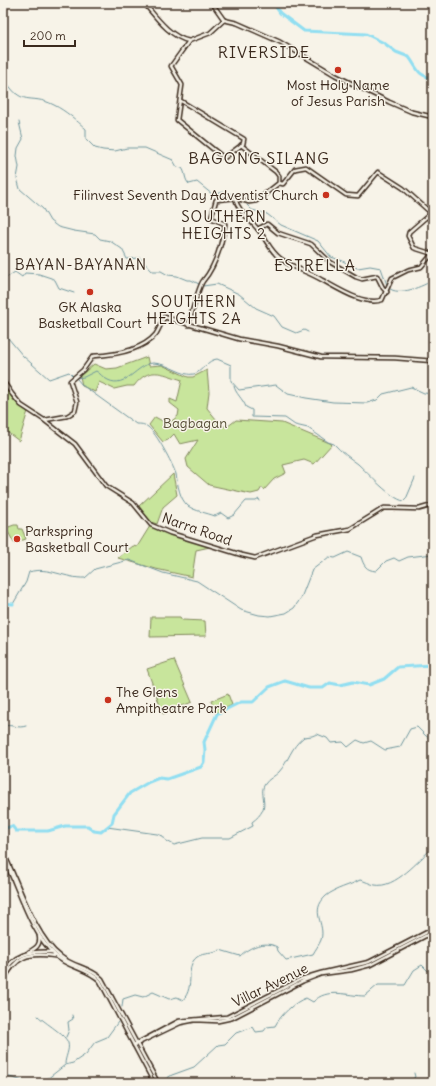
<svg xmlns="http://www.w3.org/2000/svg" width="436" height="1086" font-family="Delius,sans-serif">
<rect width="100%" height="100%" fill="#f7f3e8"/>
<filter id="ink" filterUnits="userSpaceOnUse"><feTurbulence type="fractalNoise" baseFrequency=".025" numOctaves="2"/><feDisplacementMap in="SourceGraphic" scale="8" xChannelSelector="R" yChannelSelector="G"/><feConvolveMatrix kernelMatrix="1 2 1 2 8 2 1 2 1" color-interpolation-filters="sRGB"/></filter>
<g filter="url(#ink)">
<g fill="#c8e59c" stroke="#82885d">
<path d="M147 357 149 366 162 365 188 377H193L207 370 209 392 207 408 221 425 227 427 236 420 282 423 332 444 314 464 304 460 283 465 286 473 274 479 264 490 262 487 259 492 251 494 209 485 188 467 186 459 198 440 180 444 174 434 168 440 163 442 149 425 155 417 168 424 178 416 179 410 170 403V399L177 402 182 380C161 373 149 366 134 386H127L114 389 99 382 95 392 82 386 80 376 94 364 106 369 117 368Z"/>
<path d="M3 388 8 392 15 402 28 411 19 441 3 429Z"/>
<path d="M173 474 177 495 163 507 157 524 151 522 139 506Z"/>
<path d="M14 525H18L19 529H22L26 539 14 543 6 528Z"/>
<path d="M150 526 210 547 196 550 192 577 156 569 118 558 133 546 137 547Z"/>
<path d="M151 617H180L182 620 205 621 206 636 150 637Z"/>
<path d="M174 660 192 702 163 714 147 669Z"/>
<path d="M228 694 232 705 216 713 211 701Z"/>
</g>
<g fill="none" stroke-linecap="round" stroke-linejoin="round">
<g stroke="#6f969d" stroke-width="1">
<path d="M3 76C22 110 29 92 54 105 66 111 76 120 86 129V139L95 148 103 150 115 151 127 148H145L173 160 177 167 182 168C186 173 184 179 189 184L197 182 213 195 224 192 242 197 246 200"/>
<path d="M19 122 23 139 18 148 17 156 19 167 17 178 20 189 43 209 50 221 58 227 74 231 95 234 100 239 110 241 122 249 127 259 140 258 152 271H161L168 275 177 276 187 280H191L203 286 217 284 239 294 256 308 274 316 282 327 296 333 304 330 308 332"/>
<path d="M247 205 252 210 267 214 281 225 318 241 331 257 343 261 352 267 358 268 370 266 381 268 387 285"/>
<path d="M3 280 15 272 22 277 25 273 39 274 51 278 55 280 59 288 74 293"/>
<path d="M389 288C398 297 424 286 433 280"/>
<path d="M3 332 23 356 49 379 69 372 74 377"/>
<path d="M76 378 84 377 96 371C100 373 103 378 108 380 126 389 137 364 153 363 168 363 183 377 194 374 203 371 207 360 217 359L231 365V381L239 390 276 385 288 394 306 398 333 402 367 403 377 400 383 394 411 387 424 393 433 394"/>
<path d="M77 379 82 385 136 424C141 424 144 424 148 427 157 434 172 463 176 474 178 485 179 498 188 506 195 511 207 513 215 516L221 513 228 518 234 515 246 501H256L259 499 260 501"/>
<path d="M234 386C235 393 243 399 246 407L252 410V417L285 418 295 425 308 428 328 442 334 444C341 452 350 458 358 464 368 473 391 499 404 501L406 499 415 478"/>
<path d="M13 604 26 582 29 572C48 566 66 579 85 578L95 569 129 560 163 573 197 581 241 610 259 615 270 616 286 613 294 608 301 598 312 570 329 557 335 558 348 552 361 557C364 566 366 570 376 571L386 561 394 558 399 561 408 557 433 554"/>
<path d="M3 726C14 724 17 729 26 726"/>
<path d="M107 827 157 834 163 836 165 840 174 845 202 838H230L253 826 252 822C274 806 257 795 265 784 268 779 275 776 279 772 289 761 290 748 304 737L312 736 317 734 327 738 331 743 343 742 348 747 357 740 364 743 371 741 385 750 400 747 410 729 417 727 426 736 433 740"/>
<path d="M122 1007 123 999 135 995 143 997 153 992 169 999 177 997 183 1000C196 985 184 967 197 957 204 952 213 955 220 950L240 956C249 947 265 940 277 947L278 951 286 960 313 954C315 950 319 945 321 940 326 923 309 912 326 896 336 888 349 886 360 880 365 881 370 884 375 885 395 889 419 860 433 847"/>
<path d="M38 1016C45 1023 66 1035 68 1043 70 1050 65 1057 65 1064"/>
<path d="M66 1037 69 1030 68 1022 73 1019 72 1015"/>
<path d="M3 1078 6 1076 30 1083"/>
<path d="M42 1083 65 1065 73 1063 86 1054 95 1042 107 1037 118 1022"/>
<path d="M159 1083 172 1075 194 1067 218 1045 225 1044 236 1033 253 1027 256 1032 264 1031 267 1027 275 1026C280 1016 294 1002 306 998L313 1002C327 987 348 996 365 996L378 985H405L414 970 422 965 433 976"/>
<path d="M408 1083 415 1077 414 1073"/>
</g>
<g stroke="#91def1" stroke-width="3">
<path d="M273 3 280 13 304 31 366 34 384 43 396 52 409 57C417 67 417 76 433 78"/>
<path d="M3 603 13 604"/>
<path d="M3 829 12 826 16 831H48L65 826H88L94 831 101 832 112 823 114 814 130 793 149 782 159 778 167 779 201 767 204 762 205 750 204 742 217 714 241 702H253L269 687 285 681 309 688H323L330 683 340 685 353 682 369 685 384 679 398 667 433 665"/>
</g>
<defs>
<g id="secondary">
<path d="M144 3C156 17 170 37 189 41L210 33 224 20"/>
<path d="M212 3 224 20"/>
<path d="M224 20 237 23 280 42 335 75 389 102 412 112 433 117"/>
<path d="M181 101 244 139 243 144 224 158 177 120 182 85 171 66 189 41"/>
<path d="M279 183 283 184 295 169 306 167 346 195 358 196 378 172 403 188 431 213 409 232 408 236 414 248 433 254"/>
<path d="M235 198C238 212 252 221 260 232 267 241 271 252 281 259 293 268 309 272 322 280 337 288 364 306 382 300L392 278 408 270 421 267 432 254"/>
<path d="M427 217 433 221"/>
<path d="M258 229 267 224 278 233 311 244 330 262 356 277 362 279 377 276 383 288 387 292"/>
<path d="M188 325C191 317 199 285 203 281 215 267 222 243 225 224L211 218 216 200 235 198 249 202 256 201 279 183V176L276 172 241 145"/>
<path d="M3 381 12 394 21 405 44 420 75 444 106 486 133 503 151 525 170 533 242 555 255 558 317 535 350 529 384 508 419 509 433 505"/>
<path d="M45 420 67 416 75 411 77 402 70 381 83 370 93 356C113 355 142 351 156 334 159 329 162 322 164 317L239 339 278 346 321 357 395 358 433 361"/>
<path d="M3 852C18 881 34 936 60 956 73 967 90 967 102 979L156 1079"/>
<path d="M3 857C19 888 30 932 55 955 68 968 88 968 100 981L153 1081"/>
<path d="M29 952C36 948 41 945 39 936"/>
<path d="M3 974C13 954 30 951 51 952"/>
<path d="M3 982C15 956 28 952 55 956"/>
<path d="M134 1045 179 1021 227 1017 301 979 321 973 369 962 433 929"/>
<path d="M134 1045 180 1023 195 1020 218 1021 232 1018 303 981 321 974 351 970 370 965 433 932"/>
</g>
</defs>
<use href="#secondary" stroke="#3b2a1e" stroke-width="5.5"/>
<use href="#secondary" stroke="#f7f3e8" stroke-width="2.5"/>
</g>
</g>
<g fill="#c8321e" stroke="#f7f3e8" stroke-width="1.5">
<circle cx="338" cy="70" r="4"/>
<circle cx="326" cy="195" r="4"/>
<circle cx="90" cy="292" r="4"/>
<circle cx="17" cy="539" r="4"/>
<circle cx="108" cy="700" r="4"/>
</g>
<g text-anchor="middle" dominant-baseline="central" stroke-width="3" stroke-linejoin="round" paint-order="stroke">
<g font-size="14" fill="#3b2a1e" stroke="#f7f3e8">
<text x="338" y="85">Most Holy Name<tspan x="338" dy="16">of Jesus Parish</tspan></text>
<text x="318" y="195" text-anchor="end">Filinvest Seventh Day Adventist Church</text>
<text x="90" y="307">GK Alaska<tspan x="90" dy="16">Basketball Court</tspan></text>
<text x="25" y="531" text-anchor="start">Parkspring<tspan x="25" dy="16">Basketball Court</tspan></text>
<text x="116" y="692" text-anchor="start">The Glens<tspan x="116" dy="16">Ampitheatre Park</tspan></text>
</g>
<g font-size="14" fill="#574f37" stroke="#f7f3e8">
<text x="195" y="423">Bagbagan</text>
</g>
<g font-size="14" fill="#3b2a1e" stroke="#f7f3e8">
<text transform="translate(197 529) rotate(19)">Narra Road</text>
<text transform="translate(270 985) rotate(-26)">Villar Avenue</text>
</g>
<g font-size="15" letter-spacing="1" fill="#3b2a1e" stroke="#f7f3e8">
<text x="224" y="216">SOUTHERN<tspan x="224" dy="17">HEIGHTS 2</tspan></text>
<text x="81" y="264">BAYAN-BAYANAN</text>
<text x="194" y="301">SOUTHERN<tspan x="194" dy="17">HEIGHTS 2A</tspan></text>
</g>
<g font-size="16" letter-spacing="1" fill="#3b2a1e" stroke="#f7f3e8">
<text x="264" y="52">RIVERSIDE</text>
<text x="259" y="158">BAGONG SILANG</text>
<text x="315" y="265">ESTRELLA</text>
</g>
</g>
<rect width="436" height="1086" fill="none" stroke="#f7f3e8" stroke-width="16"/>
<rect x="8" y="8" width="420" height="1070" fill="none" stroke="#3b2a1e" stroke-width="1.5" filter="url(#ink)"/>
<path d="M24 40v6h51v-6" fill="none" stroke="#3b2a1e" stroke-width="2"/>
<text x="30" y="40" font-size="12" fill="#3b2a1e" stroke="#f7f3e8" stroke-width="3" paint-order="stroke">200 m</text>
</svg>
